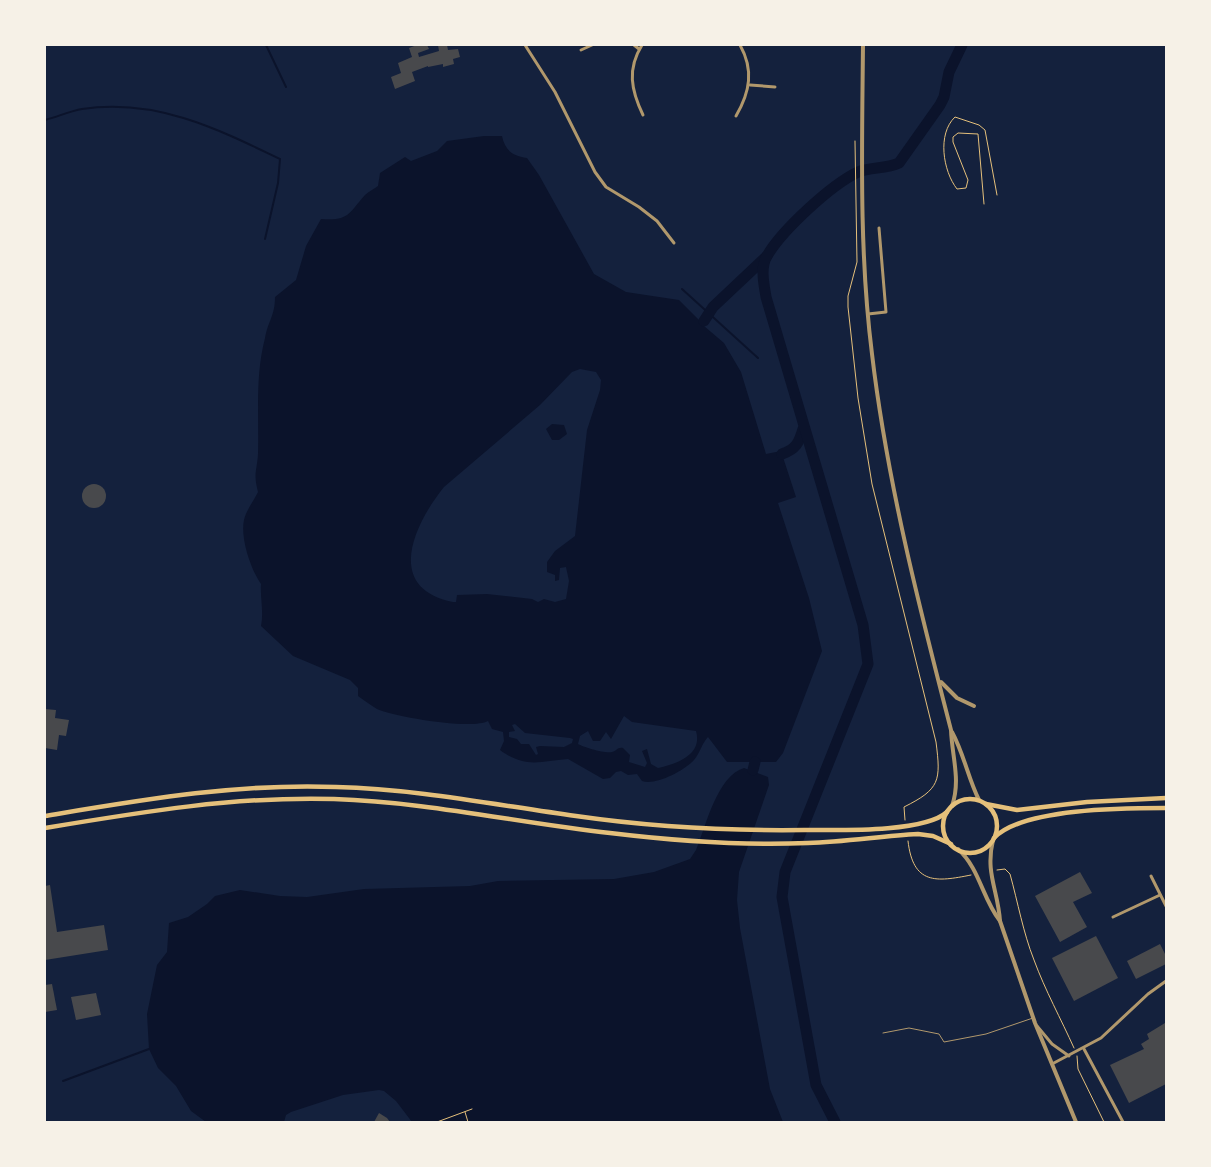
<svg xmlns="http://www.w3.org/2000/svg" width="1211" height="1167" font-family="'Alegreya Sans',sans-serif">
<rect width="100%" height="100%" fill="#14213d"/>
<g fill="#0b132b" fill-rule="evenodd">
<path d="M484 136H502C505 150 512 156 527 158L539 175 594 274 626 292 679 300 701 322 704 321V326L724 343 741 372 766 454 781 451 796 497 778 503 809 598 822 651 783 753 776 762H727L708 737C702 743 700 753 694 760 685 770 656 786 642 781L637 774 628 775 621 771 616 772 610 778 603 779 568 759C541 761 525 769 500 750L504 741 503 732 492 729 488 721C471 730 396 717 377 709 370 705 364 700 358 696V688L350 680 293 656 261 626C264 612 260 598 261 584 251 570 240 538 244 520 246 511 254 500 258 492 253 473 257 471 258 454 259 415 255 376 265 338 268 321 275 316 275 297L296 280 306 246 321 219C349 221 348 214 365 195 368 192 374 189 378 186L380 173 405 157 411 161 437 151 447 141ZM580 369 596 372 601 380 600 390 587 430 575 536 555 551 547 562V572L555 575V581L559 580 560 568 566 567 569 581 566 599 555 602 544 599 538 602 532 599 487 594 457 595 456 602H453C383 588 415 523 444 487L540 405 572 372ZM624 716 632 722 696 731C703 755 676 764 658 768L651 764 647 749 642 751 647 763 645 767 629 762 630 755 623 748C617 747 617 751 612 752 606 754 583 747 578 744L580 736 588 731 593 741H600L606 732 611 739ZM515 724 525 733 570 738 573 739 572 743 564 747 540 746 536 747 538 754 536 755 529 744H521L517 739 509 737V732L515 731 512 725Z"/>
<path d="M552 424 564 425 567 434 559 440H552L546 429Z"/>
<path d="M744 768 768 777 769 785 739 872 737 900 740 928 770 1089 783 1122H412L396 1101 384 1091 379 1090 343 1095 291 1112 286 1115 284 1122H206L191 1111 176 1086 158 1068 149 1049 147 1014 157 965 167 952 169 923 188 917 207 904 215 896 240 890 280 896 307 897 364 889 470 886 498 881 614 879 654 872 690 859 696 850C706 826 717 776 744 768Z"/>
</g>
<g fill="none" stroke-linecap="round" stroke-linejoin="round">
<g stroke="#0b132b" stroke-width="2">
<path d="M266 45 286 87"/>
<path d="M45 120C57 117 70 111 82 109 155 98 216 128 280 159L278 183 265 239"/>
<path d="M682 289 758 358"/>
<path d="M63 1081 149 1049"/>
</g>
<g stroke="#0b132b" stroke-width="11">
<path d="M704 321 713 307 767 256"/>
<path d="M782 454C796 449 799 443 803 429"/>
<path d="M753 770 755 762"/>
<path d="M835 1122 816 1085 782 897 785 872 868 664 863 625 766 297C764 284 760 268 767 256 782 230 831 185 858 172 870 167 886 169 899 163L940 105 944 97 949 72 962 45"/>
</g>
</g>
<g fill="#48494c">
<path d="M417 45H427L429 49 418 53 419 57 439 51 438 45H447L448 50 458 49 460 57 453 59 454 64 443 67V64L428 67V66L412 72 415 81 395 89 391 77 401 73 398 63 412 57 409 48Z"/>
<circle cx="94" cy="496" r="12"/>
<path d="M45 709 56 710 55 718 69 720 66 736 59 735 57 750 45 748Z"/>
<path d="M1080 872 1092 893 1073 902 1087 927 1060 942 1035 896Z"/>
<path d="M50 885 57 932 104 925 108 950 45 960V886Z"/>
<path d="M1096 936 1118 978 1074 1001 1052 958Z"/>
<path d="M1160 944 1166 956V964L1136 979 1127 961Z"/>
<path d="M52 984 57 1010 45 1012V985Z"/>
<path d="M96 993 101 1015 76 1020 71 997Z"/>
<path d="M1165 1023 1166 1084 1129 1103 1110 1065 1144 1049 1141 1044 1149 1039 1147 1034Z"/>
<path d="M379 1113 387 1118 390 1122H374Z"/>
</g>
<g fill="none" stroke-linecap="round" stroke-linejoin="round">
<g stroke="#e5c07b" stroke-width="1">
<path d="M855 141 857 262 848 296V307L858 398 872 484 936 742C941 781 940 789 904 807L905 820"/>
<path d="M984 204 978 134 958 133 953 137V142L968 180 966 188 957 189C943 171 937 134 955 117L979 125 985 130 997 195"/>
<path d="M908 841C913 885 936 882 971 875"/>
<path d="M997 870 1005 869 1010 874C1018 903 1023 932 1034 960 1045 990 1061 1019 1074 1048"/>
<path d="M1077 1056 1078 1069 1104 1122"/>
<path d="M465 1112 468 1122"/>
<path d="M437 1122 472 1109"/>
</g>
<path stroke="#b1986c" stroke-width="1" d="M883 1033 909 1028 939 1034 944 1042 986 1034 1033 1018"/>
<g stroke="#b1986c" stroke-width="3">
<path d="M525 45 555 92 595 172 606 187 639 207 657 221 674 243"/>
<path d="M634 45 639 49"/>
<path d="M642 45C627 69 631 90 643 115"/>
<path d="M581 50 592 45"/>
<path d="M750 85 775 87"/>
<path d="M736 116C750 92 754 70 740 45"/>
<path d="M868 314 886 312 879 228"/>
<path d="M1151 876 1166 906"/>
<path d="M1113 917 1160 895"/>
<path d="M1037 1026 1052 1044 1069 1056"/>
<path d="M1084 1049 1123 1122"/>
<path d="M1052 1064 1101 1038 1148 994 1166 981"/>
</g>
<g stroke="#b1986c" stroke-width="4">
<path d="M863 45C862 148 859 251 872 354 887 481 919 606 951 730 952 757 961 780 952 806"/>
<path d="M941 682 957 698 974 706"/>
<path d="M952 732C964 754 968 778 979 800"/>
<path d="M993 840C985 873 998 890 1000 921L1035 1023 1076 1122"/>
<path d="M958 849C980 869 982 898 1000 921"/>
</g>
<g stroke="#e5c07b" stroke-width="4.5">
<circle cx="970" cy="826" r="27"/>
<path d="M986 804 1017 810 1087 802 1166 798"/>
<path d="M45 816C141 800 238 783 336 787 417 789 496 805 576 816 652 827 728 831 804 830 837 830 924 833 947 812"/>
<path d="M45 828C141 812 237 796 334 799 428 802 518 823 610 833 676 841 742 846 808 843 845 842 881 836 918 834L933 836 951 844"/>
<path d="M994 838C1023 808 1125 808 1166 808"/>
</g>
</g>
<rect width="1211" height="1167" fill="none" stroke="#f6f1e7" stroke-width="92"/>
</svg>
